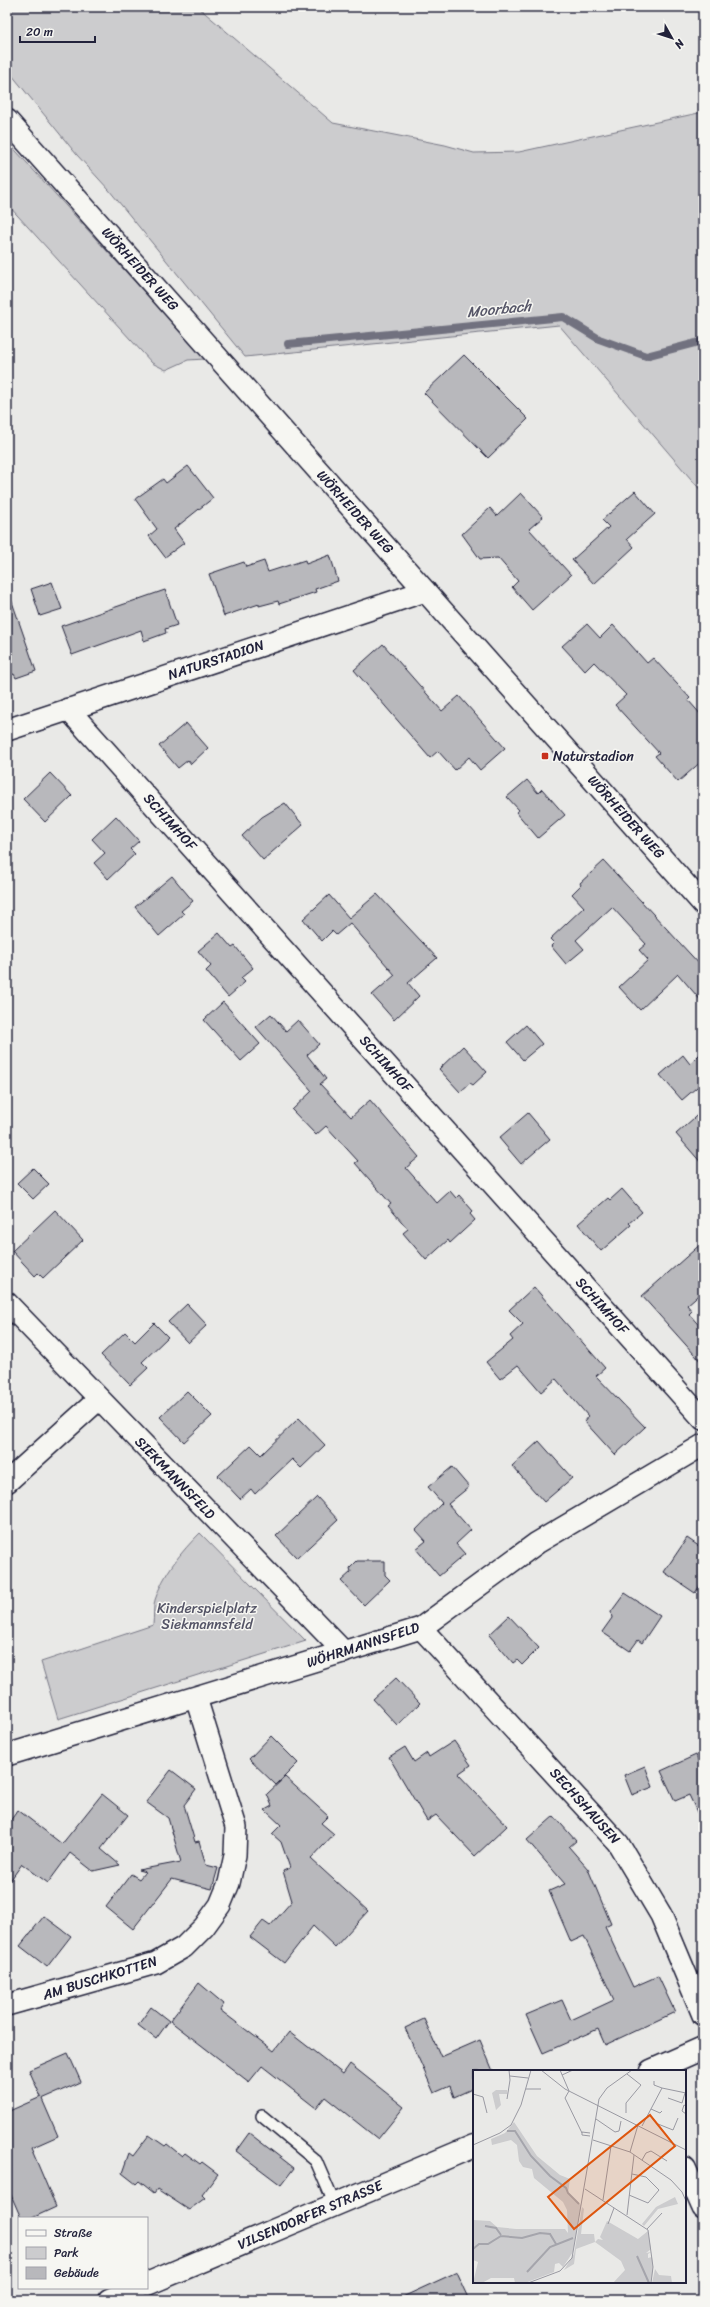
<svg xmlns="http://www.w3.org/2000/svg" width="710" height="2307" font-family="Sriracha,sans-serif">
<rect width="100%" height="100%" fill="#e9e9e7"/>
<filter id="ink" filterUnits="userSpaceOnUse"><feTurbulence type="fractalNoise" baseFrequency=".025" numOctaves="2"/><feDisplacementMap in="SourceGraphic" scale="8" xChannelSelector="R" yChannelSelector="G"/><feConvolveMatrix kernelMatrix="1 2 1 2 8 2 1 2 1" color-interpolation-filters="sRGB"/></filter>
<g filter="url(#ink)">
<g fill="#ccccce" stroke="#777784">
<path d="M7 7H198L333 123 445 145 474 153 519 152 703 112V493L559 325 245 357 109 190 77 155 7 69Z"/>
<path d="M7 141 205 359 188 360 166 370 152 363 7 204Z"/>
<path d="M200 1533 306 1641 58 1719 41 1662 153 1625C154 1617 153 1607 155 1600 163 1574 181 1552 200 1533Z"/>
</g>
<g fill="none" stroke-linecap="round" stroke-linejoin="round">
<path stroke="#71717f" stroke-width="8" d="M288 344 563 317 599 339 646 356 703 341"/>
</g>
<g fill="#b8b8bc" stroke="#22223b">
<path d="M464 355 528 419 488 458 424 393Z"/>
<path d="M188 466 213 498 174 529 184 543 165 557 149 536 157 529 135 499 163 479 166 483Z"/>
<path d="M635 491 655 514 627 539 634 547 594 584 572 560 609 527 602 520Z"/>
<path d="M521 493 543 517 529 529 571 575 532 610 512 587 518 581 498 558 480 559 462 534 490 508 497 516Z"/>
<path d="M330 555 338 581 315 589 316 592 279 604 278 601 259 606V604L224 616 209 574 244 562 246 567 264 561 268 572 305 560 306 564Z"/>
<path d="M52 582 62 609 40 616 31 589Z"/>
<path d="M165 590 177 625 165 629 166 633 144 641 141 630 72 655 61 626Z"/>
<path d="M7 596H10L36 671 16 678 14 674 7 676Z"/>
<path d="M587 624 600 638 613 625 647 663 653 658 690 698 688 700 703 717V760L678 782 655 756 659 753 615 705 626 695 594 662 585 671 562 646Z"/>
<path d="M383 644 442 711 459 696 505 748 480 770 469 757 455 770 438 751 430 758 354 670Z"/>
<path d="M186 723 208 748 191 764 188 760 178 768 159 746Z"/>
<path d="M50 773 72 796 45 822 23 799Z"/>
<path d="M527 780 538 793 542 789 565 815 538 838 516 812 519 810 507 797Z"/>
<path d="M285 803 303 825 263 860 242 836 262 817Z"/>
<path d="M116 816 139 841 130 849 135 854 108 879 94 863 105 853 92 839Z"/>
<path d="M604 861 703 968V1003L678 974 640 1010 619 987 648 960 639 950 646 944 612 907 576 940 584 949 566 964 551 946 554 943 550 939 584 907 572 894 581 885 580 883Z"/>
<path d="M172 876 193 901 181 911 184 914 159 936 135 907Z"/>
<path d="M377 894 437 958 408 983 419 996 394 1020 372 995 395 975 350 923 336 935 332 931 322 941 303 919 329 895 349 918Z"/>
<path d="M219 933 232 948 235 946 253 968 241 978 245 982 228 997 206 971 211 966 198 951Z"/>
<path d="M223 1002 260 1044 241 1061 204 1020Z"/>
<path d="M271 1014 286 1031 298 1020 319 1044 307 1055 326 1079 320 1084 351 1117 370 1100 419 1157 406 1168 437 1203 450 1191 456 1198 459 1195 473 1211 470 1214 475 1220 450 1243 448 1240 426 1260 403 1233 408 1229 388 1206 391 1204 355 1163 358 1161 326 1126 316 1135 292 1110 312 1091 256 1027Z"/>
<path d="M526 1025 542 1044 523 1060 507 1042Z"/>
<path d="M463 1046 487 1072 473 1085 470 1083 460 1092 439 1069Z"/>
<path d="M703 1051V1082L682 1100 660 1075 683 1055 690 1064Z"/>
<path d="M703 1110V1165L676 1134Z"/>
<path d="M528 1113 550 1139 521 1164 499 1138Z"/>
<path d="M33 1168 49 1184 33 1199 17 1183Z"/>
<path d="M622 1189 642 1212 629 1223 631 1225 601 1251 578 1224 608 1198 610 1200Z"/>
<path d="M55 1210 83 1240 43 1278 38 1273 35 1276 12 1251Z"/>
<path d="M703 1242V1291L687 1305 692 1311 689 1314 703 1330V1364L642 1296Z"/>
<path d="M534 1287 605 1368 596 1376 645 1427 615 1455 584 1421 588 1416 556 1379 541 1392 518 1365 500 1379 486 1362 513 1340 510 1336 523 1324 509 1310Z"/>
<path d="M187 1304 207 1325 188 1343 168 1322Z"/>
<path d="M154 1323 168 1337 142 1362 148 1368 130 1385 101 1355 125 1332 135 1342Z"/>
<path d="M187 1391 212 1416 184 1442 160 1417Z"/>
<path d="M299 1418 325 1445 301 1468 292 1459 255 1494 251 1489 240 1499 218 1476 251 1445 261 1455Z"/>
<path d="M539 1441 572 1478 544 1502 512 1466Z"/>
<path d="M452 1467 469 1487 448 1504 471 1530 456 1544 465 1554 439 1576 416 1549 426 1541 416 1530 442 1503 428 1487Z"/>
<path d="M317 1497 338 1520 297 1558 276 1536Z"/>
<path d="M687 1538 703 1549V1581L695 1593 664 1572Z"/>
<path d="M357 1561H385V1575L390 1580 364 1605 341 1581 351 1572 350 1568Z"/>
<path d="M625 1593 660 1616 642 1643 638 1640 630 1651 602 1632 612 1618 611 1612Z"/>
<path d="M509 1616 539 1648 522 1665 517 1660 513 1663 489 1635Z"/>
<path d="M396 1678 420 1703 397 1725 373 1699Z"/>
<path d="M271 1736 298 1763 276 1785 249 1759Z"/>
<path d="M454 1741 471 1765 458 1774 507 1826 475 1856 436 1815 427 1821 389 1757 405 1747 414 1762 427 1753 429 1757Z"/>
<path d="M696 1755 703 1771V1825L689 1795 675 1801 661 1771Z"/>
<path d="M645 1766 653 1787 632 1795 624 1775Z"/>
<path d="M171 1770 196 1789 184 1805 195 1842 199 1841 206 1865 218 1868 212 1889 172 1879 133 1929 106 1907 131 1874 139 1879 145 1872 138 1870 181 1862 168 1818 146 1802Z"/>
<path d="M285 1777 328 1816 321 1823 334 1834 311 1859 368 1911 335 1947 313 1926 284 1963 250 1937 263 1921 270 1926 292 1901 283 1871 290 1868 281 1842 272 1834 281 1825 265 1810 272 1806 267 1794Z"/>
<path d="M102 1794 128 1815 101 1849 120 1865 93 1871 70 1853 48 1883 22 1864 7 1885V1825L18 1810 62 1844Z"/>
<path d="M554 1816 576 1841 569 1847 588 1869 611 1924 605 1927 633 1987 658 1976 675 2012 605 2045 598 2029 543 2053 526 2015 562 2000 571 2020 614 2000 584 1936 571 1942 549 1891 565 1884 527 1840Z"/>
<path d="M44 1916 71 1936 47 1967 20 1946Z"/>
<path d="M199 1983 224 2004 220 2010 274 2051 289 2032 343 2074 350 2064 404 2107 378 2139 325 2097 316 2108 262 2066 249 2082 170 2021Z"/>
<path d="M151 2007 169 2021 156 2039 138 2025Z"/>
<path d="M424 2019 441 2057 480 2040 493 2071H474V2088L454 2097 450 2086 434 2093 405 2028Z"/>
<path d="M68 2053 81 2082 42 2099 58 2136 31 2148 56 2207 32 2218H21L7 2186V2112L41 2097 29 2070Z"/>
<path d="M249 2133 294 2168 281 2185 236 2151Z"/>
<path d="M149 2135 165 2146 167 2144 182 2156 185 2153 200 2164 202 2162 218 2174 202 2195 205 2198 189 2210 157 2189 154 2193 139 2181 136 2184 122 2173 129 2153 133 2156Z"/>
<path d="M457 2272 470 2300H396Z"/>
</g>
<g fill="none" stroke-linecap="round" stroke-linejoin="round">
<defs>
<path id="service" d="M262 2116 316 2161 335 2205"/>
<g id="minor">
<path d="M7 120 703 904"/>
<path d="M68 709 703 1419"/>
<path d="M7 730 425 591"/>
<path d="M7 1303 344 1652"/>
<path d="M7 1482 99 1399"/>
<path d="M421 1628 618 1843 661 1915 703 2015"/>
<path d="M7 1755 421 1628 537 1543 703 1445"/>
<path d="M7 2005 156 1963 184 1947 204 1927 220 1905 229 1883 235 1855 236 1827 196 1698"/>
<path d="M685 2168 703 2208"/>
</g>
<g id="secondary">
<path d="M651 2071 703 2048"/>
<path d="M147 2284 474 2146"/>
<path d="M109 2300 137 2288"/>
</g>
</defs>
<use href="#service" stroke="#22223b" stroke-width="14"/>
<use href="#minor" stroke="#22223b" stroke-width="24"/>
<use href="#secondary" stroke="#22223b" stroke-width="25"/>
<use href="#service" stroke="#f6f6f2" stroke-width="11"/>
<use href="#minor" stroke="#f6f6f2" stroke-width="21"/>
<use href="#secondary" stroke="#f6f6f2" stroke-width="22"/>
</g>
</g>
<rect fill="#c8321e" stroke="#f6f6f2" stroke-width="1.5" x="541" y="752" width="8" height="8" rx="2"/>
<g text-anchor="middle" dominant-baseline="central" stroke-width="3" stroke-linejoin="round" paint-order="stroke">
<g font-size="14" fill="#22223b" stroke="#f6f6f2">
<text transform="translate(140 269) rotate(48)">WÖRHEIDER WEG</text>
<text transform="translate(355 512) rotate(48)">WÖRHEIDER WEG</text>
<text transform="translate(216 660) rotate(-18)">NATURSTADION</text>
<text transform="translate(626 817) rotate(48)">WÖRHEIDER WEG</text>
<text transform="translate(170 822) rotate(48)">SCHIMHOF</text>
<text transform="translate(386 1064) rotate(48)">SCHIMHOF</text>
<text transform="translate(602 1306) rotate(48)">SCHIMHOF</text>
<text transform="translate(175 1478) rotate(46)">SIEKMANNSFELD</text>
<text transform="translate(363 1645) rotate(-18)">WÖHRMANNSFELD</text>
<text transform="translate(585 1806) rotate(48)">SECHSHAUSEN</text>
<text transform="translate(100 1978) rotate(-17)">AM BUSCHKOTTEN</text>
<text transform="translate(310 2215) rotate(-23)">VILSENDORFER STRASSE</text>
</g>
<g font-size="14" fill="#22223b" stroke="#f6f6f2" text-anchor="start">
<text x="553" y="756">Naturstadion</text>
</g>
<g font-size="14" fill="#555567" stroke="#f6f6f2">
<text x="207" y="1608">Kinderspielplatz<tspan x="207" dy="16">Siekmannsfeld</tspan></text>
</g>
<g font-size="15" font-style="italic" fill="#565668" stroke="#f6f6f2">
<text transform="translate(499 309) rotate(-6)">Moorbach</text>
</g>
</g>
<g transform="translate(473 2070)">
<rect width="213" height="213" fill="#e9e9e7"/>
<path d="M23 20H34V24H26L28 35 23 40 19 23ZM41 52 64 86 87 105 97 109 95 123 108 135 100 182 90 197 86 193 82 194 81 202 52 213H42L41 208H18L9 213H0L5 192 0 190V150L17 151 24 157 43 159H92L95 163 94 140 90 132 61 108 59 99 50 97 46 91 44 75 38 70 19 75 18 69 32 63ZM202 127 205 134 185 139 171 156 169 154 183 137ZM109 137 111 139 108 164H121L122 172 125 169 130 170 127 167 134 151 165 169 175 161 178 179 173 183 178 182 175 184V188L179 187 180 197 178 212 140 213 152 200 148 191 122 172 103 179 101 194 91 200 101 184ZM182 199 186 205 198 206 199 213H179Z" fill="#ccccce"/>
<path fill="none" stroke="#a5a5ac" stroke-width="2" d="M34 61H42L58 86 77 106 93 118 95 123 106 134M12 156 23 158 28 165M0 179 6 174H15L28 166 49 168 67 163 77 164 83 174M164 186 176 213M54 202 77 177 100 168"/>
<path fill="none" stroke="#9999a2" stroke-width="1" d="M68 0 92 19 213 80M87 0 96 21 92 28 109 63M89 5 100 0M37 6 55 8M181 11V15L189 18 213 23M53 19H68M0 24 10 27 14 43M195 28 209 33 212 23M34 29 37 10 36 0M213 36 211 35 209 41 213 44M178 39 187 43 189 41M153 43V33L168 15 154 4M123 49 142 62 146 61 148 51M185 54 200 60 205 48M169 56 189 18M117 66 109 65V62L117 63M120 70 157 82 198 110 209 122 213 131M0 75 27 63 38 55 48 35 58 0M157 82 165 55M169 90 173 83 178 81 194 91M112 119 175 160 180 197 178 213M156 125 175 133 186 120 173 107 159 104M130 130 138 76M154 145 161 85M135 154 141 138M174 159 189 143M55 213 87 201 99 188 126 29 134 18 159 0"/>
<path fill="#de560e" fill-opacity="0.15" stroke="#de560e" stroke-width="2" d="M177 45 202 76 101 159 75 127Z"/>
<rect width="213" height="213" fill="none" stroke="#22223b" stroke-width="2"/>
</g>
<rect width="710" height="2307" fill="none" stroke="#f6f6f2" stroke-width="24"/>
<rect x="12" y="12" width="686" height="2283" fill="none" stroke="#22223b" stroke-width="1.5" filter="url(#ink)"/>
<rect x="18" y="2217" width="130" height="72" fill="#f6f6f2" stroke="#a1a1a9"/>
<rect x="26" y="2230" width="20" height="6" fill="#f6f6f2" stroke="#a1a1a9"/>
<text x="54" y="2237" font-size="12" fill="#22223b">Straße</text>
<rect x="26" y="2247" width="20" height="12" fill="#ccccce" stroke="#a1a1a9"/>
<text x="54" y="2257" font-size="12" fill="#22223b">Park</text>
<rect x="26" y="2267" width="20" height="12" fill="#b8b8bc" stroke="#a1a1a9"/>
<text x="54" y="2277" font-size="12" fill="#22223b">Gebäude</text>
<g transform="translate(672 38) rotate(129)" stroke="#f6f6f2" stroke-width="3" paint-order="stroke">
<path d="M0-3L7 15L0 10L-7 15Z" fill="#22223b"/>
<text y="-6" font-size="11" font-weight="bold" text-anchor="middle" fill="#22223b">N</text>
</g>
<path d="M20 36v6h75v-6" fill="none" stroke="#22223b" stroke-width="2"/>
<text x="26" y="36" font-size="12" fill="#22223b" stroke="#f6f6f2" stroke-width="3" paint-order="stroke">20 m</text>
</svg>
